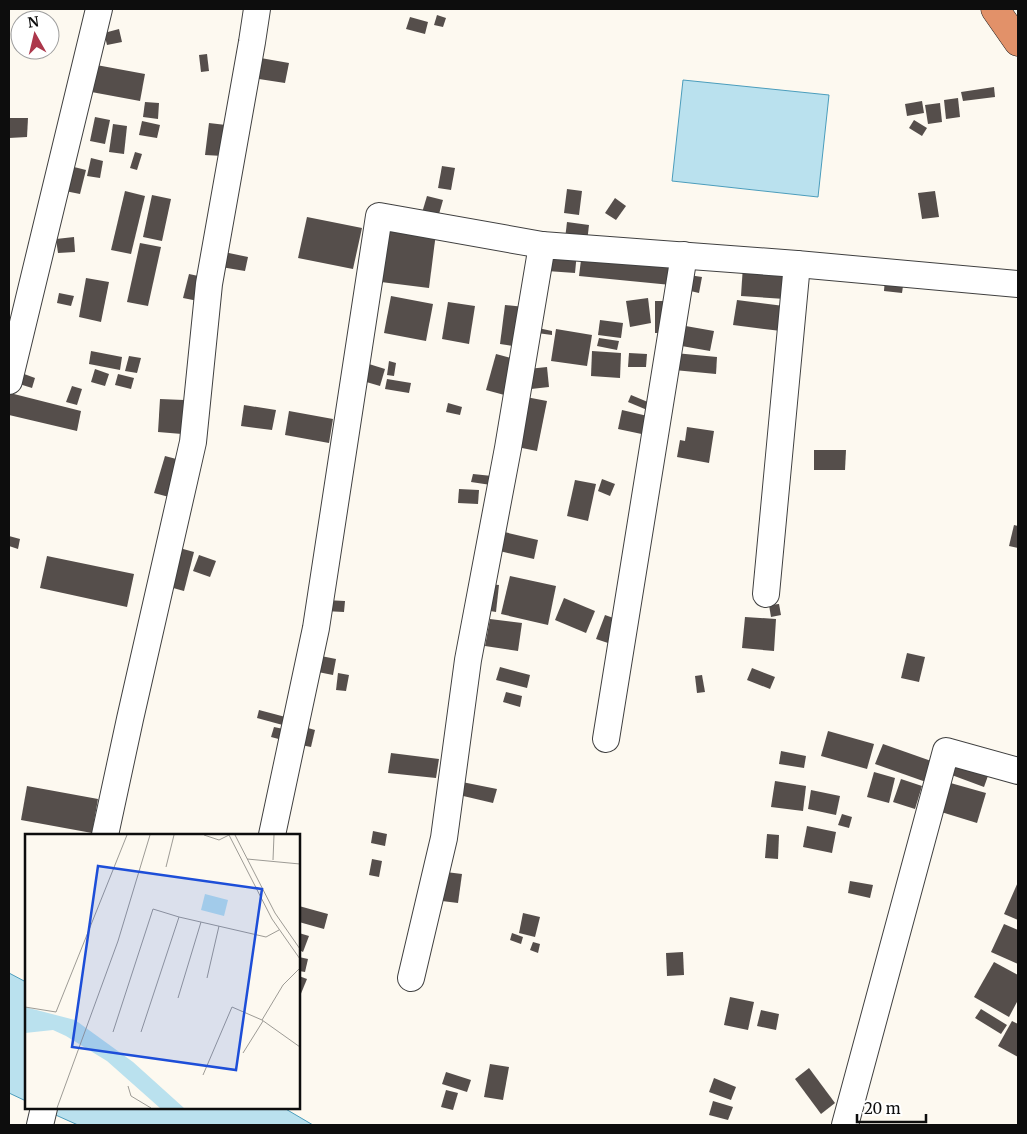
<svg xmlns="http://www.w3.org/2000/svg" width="1027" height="1134" font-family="Merriweather,serif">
<rect width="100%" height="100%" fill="#fdf9f0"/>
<g fill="#bae1ee" stroke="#4b9dbc">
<path d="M683 80 829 95 818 197 672 181Z"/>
<path d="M9 973 26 982V1101L9 1093Z"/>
<path d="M40 1108H284L313 1125H78Z"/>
</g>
<g fill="#554e4b">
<path d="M437 15 446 18 443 27 434 25Z"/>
<path d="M410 17 428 22 425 34 406 29Z"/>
<path d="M119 29 122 42 107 45 104 33Z"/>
<path d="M207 54 209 71 201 72 199 55Z"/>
<path d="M255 57 289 63 285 83 252 78Z"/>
<path d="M91 64 145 74 140 101 86 91Z"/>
<path d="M994 87 995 97 963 101 961 92Z"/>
<path d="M958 98 960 117 946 119 944 100Z"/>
<path d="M922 101 924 113 907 116 905 104Z"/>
<path d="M145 102 159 103 158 119 143 117Z"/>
<path d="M940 103 942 122 928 124 925 105Z"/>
<path d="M95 117 110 120 105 144 90 141Z"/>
<path d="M9 118H28L27 137 9 138Z"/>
<path d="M914 120 927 128 922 136 909 128Z"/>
<path d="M142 121 160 125 157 138 139 135Z"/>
<path d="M209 123 226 125 223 156 205 155Z"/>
<path d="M113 124 127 126 124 154 109 152Z"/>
<path d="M135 152 142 154 137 170 130 168Z"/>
<path d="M91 158 103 161 100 178 87 176Z"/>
<path d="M70 166 86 170 80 194 65 191Z"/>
<path d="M442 166 455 168 451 190 438 188Z"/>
<path d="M567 189 582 191 579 215 564 213Z"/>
<path d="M125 191 145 196 131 254 111 250Z"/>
<path d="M935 191 939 217 922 219 918 193Z"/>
<path d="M152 195 171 199 162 241 143 237Z"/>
<path d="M427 196 443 200 437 221 421 216Z"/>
<path d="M615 198 626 206 616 220 605 213Z"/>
<path d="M307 217 362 228 353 269 298 258Z"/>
<path d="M567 222 589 225 587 242 565 239Z"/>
<path d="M388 227 436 233 429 288 381 282Z"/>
<path d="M74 237 75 252 58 253 56 239Z"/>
<path d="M140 243 161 247 148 306 127 302Z"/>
<path d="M549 250 577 252 575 273 547 271Z"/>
<path d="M224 252 248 257 245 271 221 267Z"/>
<path d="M582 252 673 260 671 285 579 276Z"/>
<path d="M743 265 788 268 785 299 741 296Z"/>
<path d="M189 274 203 277 198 301 183 298Z"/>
<path d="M689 275 702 277 699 293 686 290Z"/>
<path d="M86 278 109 282 101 322 79 317Z"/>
<path d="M885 278 904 279 902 293 884 291Z"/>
<path d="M59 293 74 296 71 306 57 303Z"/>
<path d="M391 296 433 304 426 341 384 333Z"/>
<path d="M648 298 651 323 630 327 626 301Z"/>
<path d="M737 300 784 306 781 331 733 325Z"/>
<rect x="655" y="301" width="13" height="32"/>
<path d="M448 302 475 306 469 344 442 339Z"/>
<path d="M505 305 525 307 520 347 500 344Z"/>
<path d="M600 320 623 323 621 338 598 335Z"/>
<path d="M680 325 714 331 710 351 676 345Z"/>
<path d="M538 328 552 331V335L537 333Z"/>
<path d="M556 329 592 335 587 366 551 361Z"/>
<path d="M599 338 619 341 617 350 597 346Z"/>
<path d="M91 351 122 357 120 370 89 364Z"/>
<path d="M592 351 621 353 620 378 591 376Z"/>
<path d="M629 353 647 354 646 367H628Z"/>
<path d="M675 353 717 357 716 374 674 370Z"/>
<path d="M496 354 518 360 508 396 486 390Z"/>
<path d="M129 356 141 358 137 373 125 371Z"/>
<path d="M389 361 396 363 394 376 387 375Z"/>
<path d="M369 364 385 369 380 386 363 381Z"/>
<path d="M547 367 549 387 531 389 528 369Z"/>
<path d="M95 369 109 374 105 386 91 382Z"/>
<path d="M16 371 35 378 32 388 13 382Z"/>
<path d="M118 374 134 378 131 389 115 385Z"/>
<path d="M387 379 411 383 409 393 385 389Z"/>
<path d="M72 386 82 389 77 405 66 402Z"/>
<path d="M10 393 81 411 77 431 9 415V400Z"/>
<path d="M631 395 655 405 652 412 628 402Z"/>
<path d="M526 397 547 401 537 451 517 447Z"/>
<path d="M160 399 184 400 182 434 158 432Z"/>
<path d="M448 403 462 407 460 415 446 412Z"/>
<path d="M244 405 276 410 272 430 241 426Z"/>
<path d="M622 410 656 418 651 436 618 429Z"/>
<path d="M289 411 333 419 329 443 285 435Z"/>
<path d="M687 427 714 431 709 463 677 457 680 440 685 441Z"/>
<path d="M814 450H846L845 470H814Z"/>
<path d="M165 456 180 460 169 497 154 493Z"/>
<path d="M473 474 492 476 491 485 471 482Z"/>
<path d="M602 479 615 484 610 496 598 491Z"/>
<path d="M575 480 596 484 588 521 567 516Z"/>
<path d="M459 489 479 490 478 504 458 503Z"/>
<path d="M1014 525 1018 526V548L1009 546Z"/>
<path d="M500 531 538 540 534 559 495 550Z"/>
<path d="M9 536 20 539 18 549 9 546Z"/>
<path d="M176 547 194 552 184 591 166 586Z"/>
<path d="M199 555 216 561 210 577 193 571Z"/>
<path d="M47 556 134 574 127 607 40 588Z"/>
<path d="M510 576 556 586 548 625 501 614Z"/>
<path d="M488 584 499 585 496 612 484 610Z"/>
<path d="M564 598 595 611 586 633 555 620Z"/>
<path d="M325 600 345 601 344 612 324 611Z"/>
<path d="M779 604 781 615 771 617 769 605Z"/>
<path d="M605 615 619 620 611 644 596 639Z"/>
<path d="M745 617 776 619 774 651 742 648Z"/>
<path d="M490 619 522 623 518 651 485 646Z"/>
<path d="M907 653 925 657 919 682 901 678Z"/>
<path d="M321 656 336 659 333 675 318 672Z"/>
<path d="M500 667 530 675 527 688 496 680Z"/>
<path d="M752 668 775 677 770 689 747 680Z"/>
<path d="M338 673 349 675 346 691 336 690Z"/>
<path d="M702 675 705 692 697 693 695 676Z"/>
<path d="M506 692 522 696 520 707 503 702Z"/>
<path d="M259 710 293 719 290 727 257 718Z"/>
<path d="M301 726 315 730 311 747 296 744Z"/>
<path d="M274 727 293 731 290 742 271 737Z"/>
<path d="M828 731 874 744 867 769 821 756Z"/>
<path d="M883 744 934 762 926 782 875 764Z"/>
<path d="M781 751 806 756 804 768 779 764Z"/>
<path d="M391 753 439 759 436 778 388 773Z"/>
<path d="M955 760 989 773 984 787 949 774Z"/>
<path d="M874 772 895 778 889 803 867 797Z"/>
<path d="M901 779 922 786 915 809 893 802Z"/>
<path d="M775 781 806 786 803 811 771 807Z"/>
<path d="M462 782 497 789 493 803 459 795Z"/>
<path d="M947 782 986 793 977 823 938 811Z"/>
<path d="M27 786 98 799 92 833 21 820Z"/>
<path d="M811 790 840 796 836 815 808 809Z"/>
<path d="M842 814 852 817 849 828 838 825Z"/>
<path d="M807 826 836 832 832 853 803 847Z"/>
<path d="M373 831 387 834 385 846 371 843Z"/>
<path d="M767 834 779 835 778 859 765 858Z"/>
<path d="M372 859 382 861 379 877 369 875Z"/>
<path d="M438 871 462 874 458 903 434 900Z"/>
<path d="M850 881 873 885 870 898 848 893Z"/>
<path d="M1018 882V920L1004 914Z"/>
<path d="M299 906 328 914 324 929 299 922Z"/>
<path d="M523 913 540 917 535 937 519 933Z"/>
<path d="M1004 924 1018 930V964L991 952Z"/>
<path d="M299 933 309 936 303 952 299 950Z"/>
<path d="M512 933 523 937 521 944 510 940Z"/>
<path d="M533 942 540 944 538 953 530 950Z"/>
<path d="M683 952 684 975 667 976 666 953Z"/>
<path d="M299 957 308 959 305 972 299 971Z"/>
<path d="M994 962 1018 975V1000L1009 1017 974 997Z"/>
<path d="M299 976 307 979 300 996H299Z"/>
<path d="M730 997 754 1002 748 1030 724 1025Z"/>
<path d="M981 1009 1007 1025 1001 1034 975 1018Z"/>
<path d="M761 1010 779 1014 776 1030 757 1026Z"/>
<path d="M1012 1021 1018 1024V1057L998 1046Z"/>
<path d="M490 1064 509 1067 503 1100 484 1097Z"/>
<path d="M809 1068 835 1103 821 1114 795 1079Z"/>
<path d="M446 1072 471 1080 467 1092 442 1084Z"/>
<path d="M714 1078 736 1087 731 1100 709 1092Z"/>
<path d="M446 1090 458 1093 453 1110 441 1107Z"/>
<path d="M713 1101 733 1107 728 1120 709 1115Z"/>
</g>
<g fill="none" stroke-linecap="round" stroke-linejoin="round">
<defs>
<g id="minor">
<path d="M9 381 99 9"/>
<path d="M766 594 797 264"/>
<path d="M606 739 684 255"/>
<path d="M105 835 130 719 193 442 209 284 252 42 257 9"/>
<path d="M272 835 316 628 379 216 542 245"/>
<path d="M411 978 444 838 468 660 508 448 542 245 797 264 1018 284"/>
<path d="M40 1125 44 1108"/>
<path d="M845 1125 946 751 1018 771"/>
</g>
<path id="highway" d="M995 9 1018 42"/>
</defs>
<use href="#minor" stroke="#404040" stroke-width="28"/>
<use href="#highway" stroke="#1e1e1e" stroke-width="29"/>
<use href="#minor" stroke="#fff" stroke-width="26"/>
<use href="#highway" stroke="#e29169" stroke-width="28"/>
</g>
<g transform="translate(25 834)">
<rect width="275" height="275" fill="#fdf9f0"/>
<path d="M180 60 203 66 199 82 176 76ZM0 173 50 186 108 228 159 274H135L82 227 41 202 28 196 0 199Z" fill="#bae1ee"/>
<path fill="none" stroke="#9d9b95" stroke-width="1" d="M179 1 194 6 204 1M204 1 247 85 275 125M210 1 250 79 275 115M222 25 275 30M248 26 249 1M141 33 149 1M182 144 194 92M153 164 176 88M0 173 31 178 102 1M237 186 275 213M88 198 128 75 154 83M116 198 154 83 241 103 254 96M218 219 238 187M178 241 207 173 237 186 258 151 275 134M103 252 106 262 126 274M32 274 93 107 125 1"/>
<path fill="#1d4ed8" fill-opacity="0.15" stroke="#1d4ed8" stroke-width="2.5" d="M73 32 237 55 211 236 47 213Z"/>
<rect width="275" height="275" fill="none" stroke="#0d0d0d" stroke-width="2.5"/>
</g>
<rect width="1027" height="1134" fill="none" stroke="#0d0d0d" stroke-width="20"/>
<g transform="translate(35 35) rotate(352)"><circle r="24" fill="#ffffff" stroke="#9e9e9e"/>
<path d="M0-4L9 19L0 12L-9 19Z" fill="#ac374b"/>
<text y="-8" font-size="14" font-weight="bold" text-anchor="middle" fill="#0d0d0d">N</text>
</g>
<path d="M857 1114v8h69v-8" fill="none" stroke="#0d0d0d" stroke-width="2.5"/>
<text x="864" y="1114" font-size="15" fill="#0d0d0d" stroke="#ffffff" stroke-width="4" paint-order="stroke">20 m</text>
</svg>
